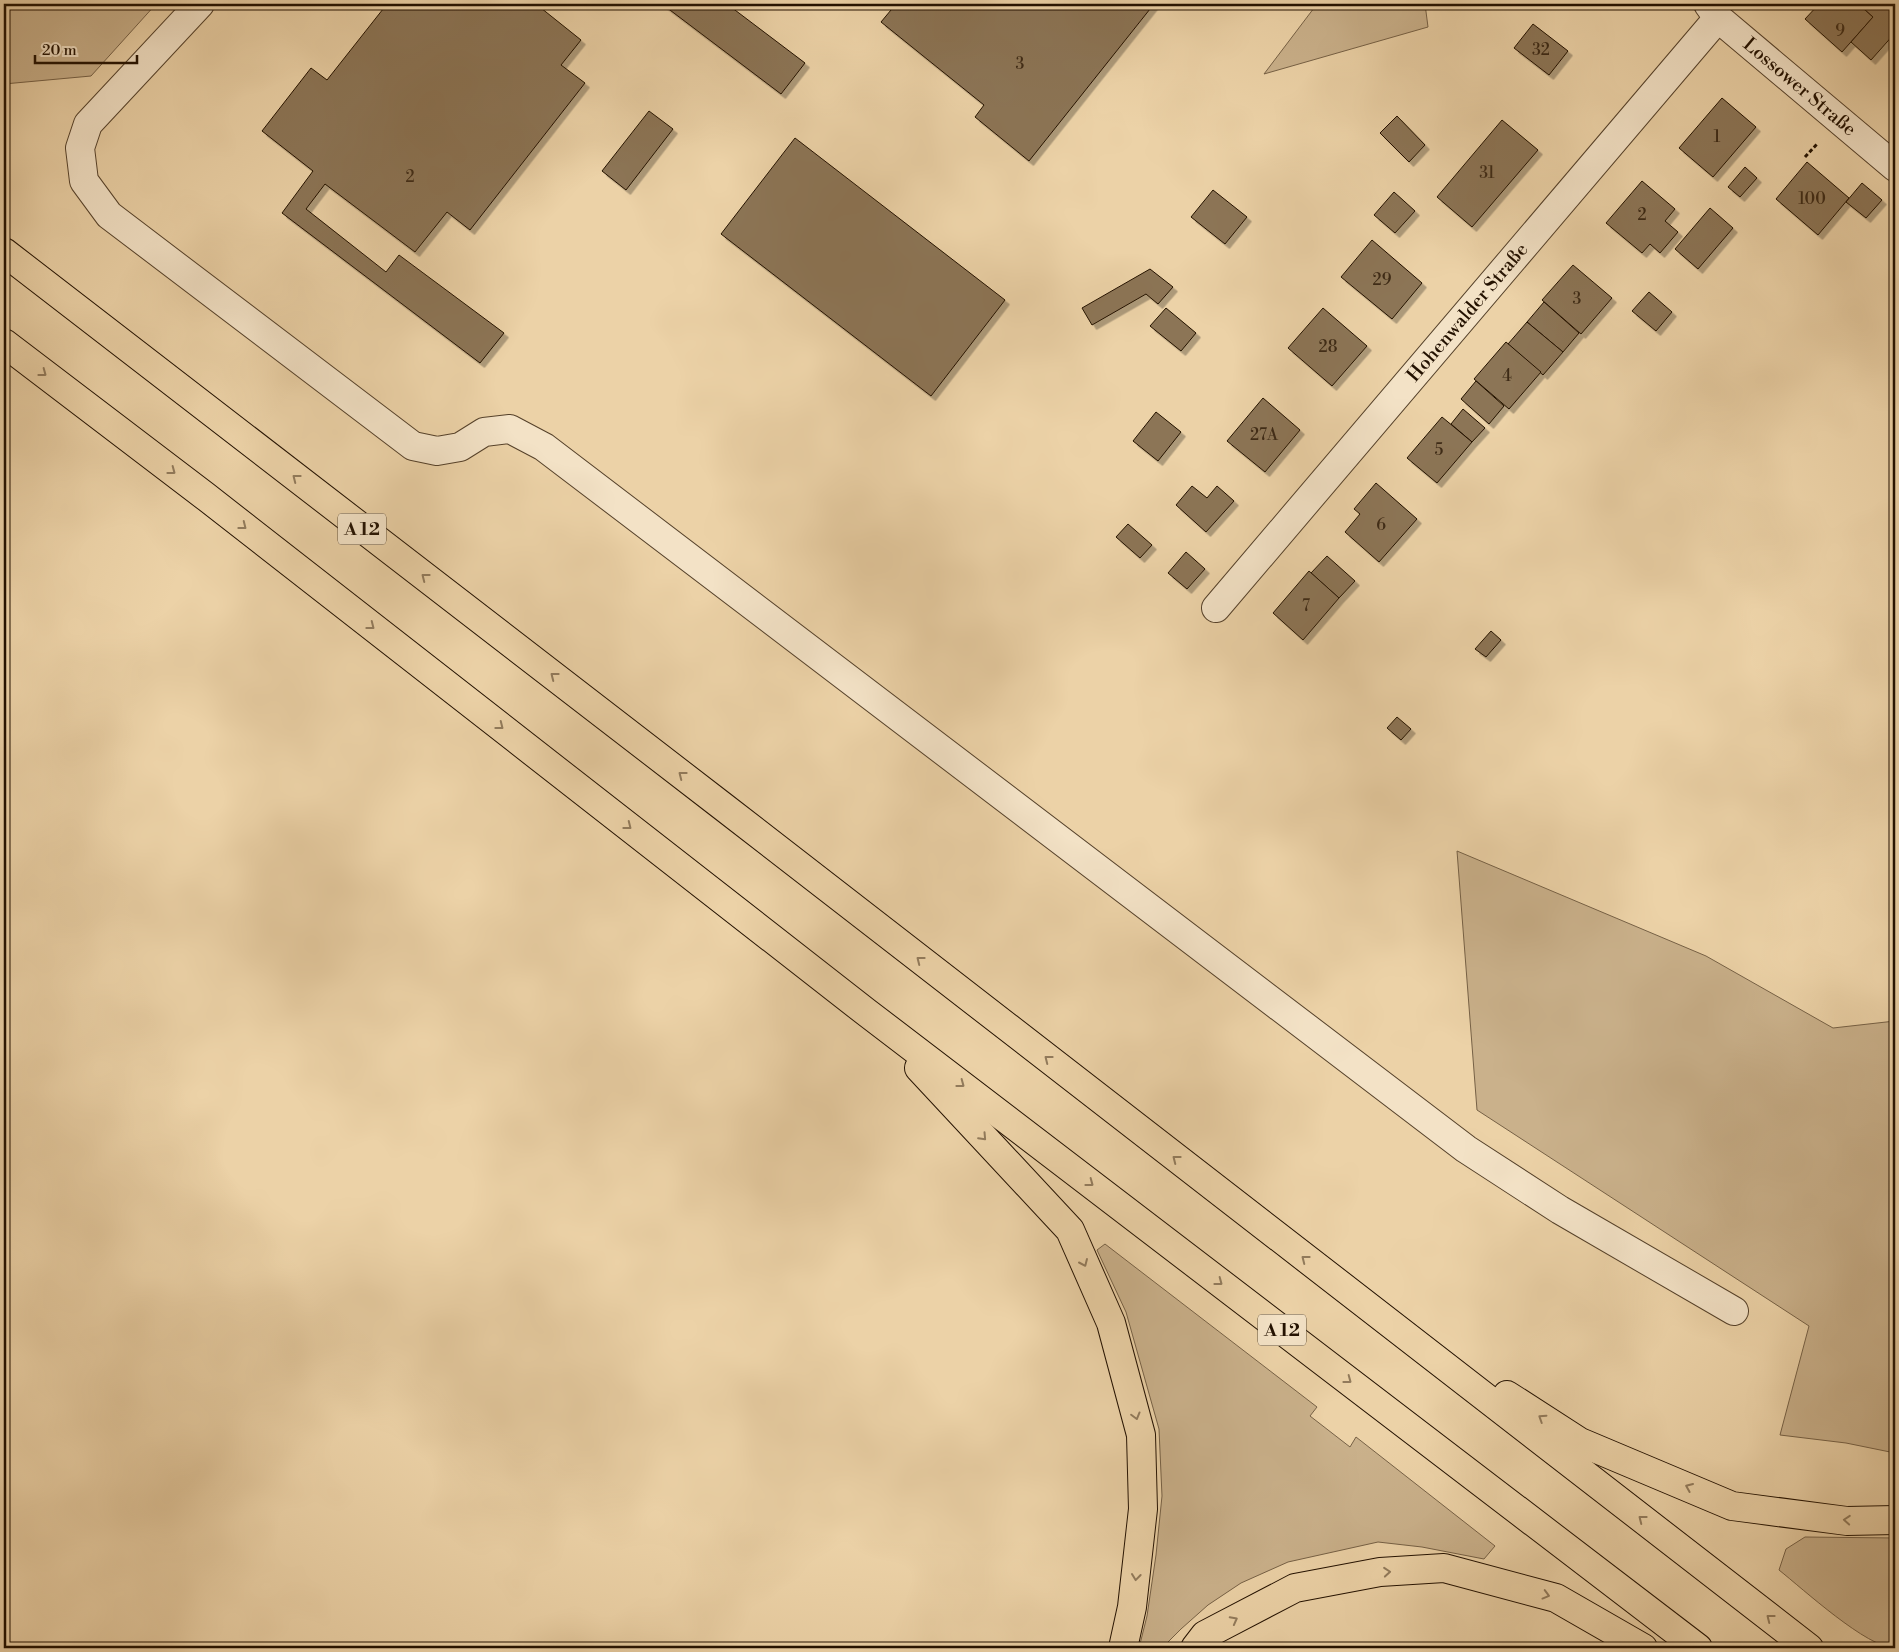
<svg xmlns="http://www.w3.org/2000/svg" width="1899" height="1652" font-family="'Libre Bodoni',serif">
<defs>
<filter id="shadow"><feDropShadow dx="4.5" dy="4.5" stdDeviation="0" flood-color="#0004"/></filter>
</defs>
<rect width="100%" height="100%" fill="#ecd2a7"/>
<filter id="stains"><feTurbulence type="fractalNoise" baseFrequency=".004" numOctaves="4"/><feColorMatrix values="0 0 0 0 .2 0 0 0 0 .09 0 0 0 0 .02 0 0 0 .5 -.17"/></filter>
<radialGradient id="worn" r=".72"><stop offset=".6" stop-color="#630" stop-opacity="0"/><stop offset="1" stop-color="#630" stop-opacity=".3"/></radialGradient>
<g fill="#cab18b" stroke="#766146">
<path d="M4 4H156L91 76 4 84Z"/>
<path d="M1317 4H1425L1428 27 1264 74Z"/>
<path d="M1457 851 1706 956 1833 1028 1895 1021V1453L1846 1443 1780 1435 1809 1326 1477 1110Z"/>
<path d="M1105 1244 1317 1407 1310 1416 1350 1447 1356 1437 1495 1546 1484 1559 1422 1547 1378 1542 1288 1562 1241 1583 1208 1605 1181 1629 1162 1648H1139L1147 1616 1156 1555 1162 1496 1159 1429 1126 1312 1097 1250Z"/>
<path d="M1805 1537 1895 1538V1648C1867 1648 1803 1589 1779 1570L1786 1549Z"/>
</g>
<g fill="#8c7557" stroke="#231100" filter="url(#shadow)">
<path d="M387 4H536L581 40 561 65 585 83 470 230 447 212 415 252 325 184 306 209 386 272 399 255 504 333 480 363 282 213 313 171 262 131 311 68 327 80Z"/>
<path d="M662 4H727L805 63 781 94Z"/>
<path d="M896 4H1154L1029 161 975 117 984 105 881 22Z"/>
<path d="M1819 4H1858L1873 17 1842 52 1805 19Z"/>
<path d="M1863 4H1895V33L1871 60 1851 42 1873 17 1861 6Z"/>
<path d="M1533 24 1568 51 1549 75 1514 48Z"/>
<path d="M1722 98 1756 127 1713 177 1679 148Z"/>
<path d="M649 111 673 129 626 190 602 171Z"/>
<path d="M1397 116 1425 145 1409 162 1380 133Z"/>
<path d="M1502 120 1538 150 1472 227 1437 197Z"/>
<path d="M795 138 1005 300 931 396 721 234Z"/>
<path d="M1807 162 1849 198 1818 235 1776 199Z"/>
<path d="M1745 167 1757 178 1740 197 1728 187Z"/>
<path d="M1642 181 1675 209 1665 221 1678 232 1660 253 1650 244 1642 253 1606 223Z"/>
<path d="M1862 183 1882 200 1866 218 1846 202Z"/>
<path d="M1213 190 1247 217 1225 244 1191 217Z"/>
<path d="M1394 192 1415 211 1395 233 1374 215Z"/>
<path d="M1710 208 1733 228 1698 269 1675 249Z"/>
<path d="M1372 240 1422 283 1392 319 1341 277Z"/>
<path d="M1573 265 1612 298 1581 334 1542 300Z"/>
<path d="M1150 269 1173 287 1158 304 1146 294 1092 325 1082 308Z"/>
<path d="M1649 292 1672 312 1656 331 1632 311Z"/>
<path d="M1544 302 1579 333 1563 352 1527 322Z"/>
<path d="M1166 308 1196 333 1181 351 1150 326Z"/>
<path d="M1323 308 1367 346 1332 386 1288 348Z"/>
<path d="M1527 322 1563 352 1543 375 1508 344Z"/>
<path d="M1506 342 1541 372 1509 409 1474 379Z"/>
<path d="M1476 381 1504 406 1489 424 1461 399Z"/>
<path d="M1263 398 1300 430 1265 472 1227 441Z"/>
<path d="M1463 409 1485 428 1472 442 1451 424Z"/>
<path d="M1156 412 1181 432 1158 461 1133 441Z"/>
<path d="M1442 417 1472 442 1437 483 1407 458Z"/>
<path d="M1376 483 1417 519 1379 562 1345 532 1360 514 1354 509Z"/>
<path d="M1192 486 1207 498 1217 486 1234 501 1206 532 1176 505Z"/>
<path d="M1128 524 1152 545 1140 558 1116 537Z"/>
<path d="M1186 552 1205 569 1187 589 1168 573Z"/>
<path d="M1327 556 1355 581 1339 598 1311 573Z"/>
<path d="M1309 571 1339 598 1303 640 1273 613Z"/>
<path d="M1491 631 1501 640 1486 657 1475 649Z"/>
<path d="M1397 717 1411 729 1401 740 1387 728Z"/>
</g>
<g fill="none" stroke-linecap="round" stroke-linejoin="round">
<defs>
<g id="minor">
<path d="M200 4 88 124 80 148 84 181 109 215 413 446 437 451 460 447 484 432 510 429 544 447 1466 1149 1560 1210 1734 1311"/>
<path id="s1" d="M1708 4 1718 18 1895 167"/>
<path id="s2" d="M1216 608 1718 18"/>
</g>
<g id="highway">
<path d="M4 252 721 805 1809 1648"/>
<path d="M4 343 205 496 866 1012 1698 1648"/>
<path d="M919 1068 1070 1230 1111 1323 1141 1435 1143 1509 1132 1607 1123 1648"/>
<path d="M1507 1395 1580 1442 1732 1506 1847 1521 1895 1520"/>
<path d="M1195 1648 1205 1635 1295 1588 1380 1572 1444 1568 1556 1598 1643 1648"/>
</g>
</defs>
<use href="#minor" stroke="#55412a" stroke-width="30"/>
<use href="#highway" stroke="#231100" stroke-width="30"/>
<path stroke="#231100" stroke-width="3" stroke-dasharray="4 2.5" stroke-linecap="butt" d="M1805 157 1818 143"/>
<use href="#minor" stroke="#f3e2c6" stroke-width="28"/>
<use href="#highway" stroke="#ecd2a7" stroke-width="28"/>
</g>
<defs><path id="oneway-chevron" d="M-2-3.5L2.5 0L-2 3.5" fill="none" stroke-width="1.6" stroke-linecap="round" stroke-linejoin="round" transform="scale(1.25)"/></defs>
<g stroke="#927b5c">
<use href="#oneway-chevron" transform="translate(43 373) rotate(37)"/>
<use href="#oneway-chevron" transform="translate(172 471) rotate(37)"/>
<use href="#oneway-chevron" transform="translate(296 478) rotate(-142)"/>
<use href="#oneway-chevron" transform="translate(243 526) rotate(38)"/>
<use href="#oneway-chevron" transform="translate(425 577) rotate(-142)"/>
<use href="#oneway-chevron" transform="translate(371 626) rotate(38)"/>
<use href="#oneway-chevron" transform="translate(554 676) rotate(-142)"/>
<use href="#oneway-chevron" transform="translate(500 726) rotate(38)"/>
<use href="#oneway-chevron" transform="translate(682 775) rotate(-142)"/>
<use href="#oneway-chevron" transform="translate(628 826) rotate(38)"/>
<use href="#oneway-chevron" transform="translate(920 960) rotate(-142)"/>
<use href="#oneway-chevron" transform="translate(1048 1059) rotate(-142)"/>
<use href="#oneway-chevron" transform="translate(961 1084) rotate(37)"/>
<use href="#oneway-chevron" transform="translate(983 1137) rotate(47)"/>
<use href="#oneway-chevron" transform="translate(1176 1159) rotate(-142)"/>
<use href="#oneway-chevron" transform="translate(1090 1183) rotate(37)"/>
<use href="#oneway-chevron" transform="translate(1305 1259) rotate(-142)"/>
<use href="#oneway-chevron" transform="translate(1084 1263) rotate(66)"/>
<use href="#oneway-chevron" transform="translate(1219 1282) rotate(37)"/>
<use href="#oneway-chevron" transform="translate(1348 1380) rotate(37)"/>
<use href="#oneway-chevron" transform="translate(1136 1416) rotate(75)"/>
<use href="#oneway-chevron" transform="translate(1542 1418) rotate(-147)"/>
<use href="#oneway-chevron" transform="translate(1689 1487) rotate(-157)"/>
<use href="#oneway-chevron" transform="translate(1642 1519) rotate(-142)"/>
<use href="#oneway-chevron" transform="translate(1847 1520) rotate(-176)"/>
<use href="#oneway-chevron" transform="translate(1387 1572) rotate(-5)"/>
<use href="#oneway-chevron" transform="translate(1136 1577) rotate(97)"/>
<use href="#oneway-chevron" transform="translate(1546 1595) rotate(15)"/>
<use href="#oneway-chevron" transform="translate(1770 1618) rotate(-142)"/>
<use href="#oneway-chevron" transform="translate(1234 1620) rotate(-28)"/>
</g>
<g text-anchor="middle" dominant-baseline="central" stroke-width="4" stroke-linejoin="round" paint-order="stroke">
<g font-size="16" fill="#3d2a16">
<text x="1840" y="31">9</text>
<text x="1541" y="50">32</text>
<text x="1020" y="64">3</text>
<text x="1717" y="137">1</text>
<text x="1487" y="173">31</text>
<text x="410" y="177">2</text>
<text x="1812" y="199">100</text>
<text x="1642" y="215">2</text>
<text x="1382" y="280">29</text>
<text x="1577" y="299">3</text>
<text x="1328" y="347">28</text>
<text x="1507" y="376">4</text>
<text x="1264" y="435">27A</text>
<text x="1439" y="450">5</text>
<text x="1381" y="525">6</text>
<text x="1306" y="606">7</text>
</g>
<g fill="#f3e2c6" stroke="#61503b" stroke-width="1">
<rect x="338" y="513.5" width="48" height="31" rx="4"/>
<rect x="1258" y="1314.5" width="48" height="31" rx="4"/>
</g>
<g font-size="18" font-weight="bold" fill="#231100">
<text x="362" y="529">A 12</text>
<text x="1282" y="1330">A 12</text>
</g>
<g font-size="19" fill="#231100" stroke="#f3e2c6">
<text stroke="none"><textPath href="#s1" startOffset="124">Lossower Straße</textPath></text>
<text stroke="none"><textPath href="#s2" startOffset="388">Hohenwalder Straße</textPath></text>
</g>
</g>
<rect width="1899" height="1652" fill="none" stroke="#ecd2a7" stroke-width="20"/>
<rect x="5" y="5" width="1889" height="1642" fill="none" stroke="#231100" stroke-width="2.5"/>
<rect x="10" y="10" width="1879" height="1632" fill="none" stroke="#231100"/>
<path d="M35 55v8h102v-8" fill="none" stroke="#231100" stroke-width="2.5"/>
<text x="42" y="55" font-size="15" fill="#231100" stroke="#f3e2c6" stroke-width="4" paint-order="stroke">20 m</text>
<rect width="100%" height="100%" filter="url(#stains)"/>
<rect width="100%" height="100%" fill="url(#worn)"/>
</svg>
